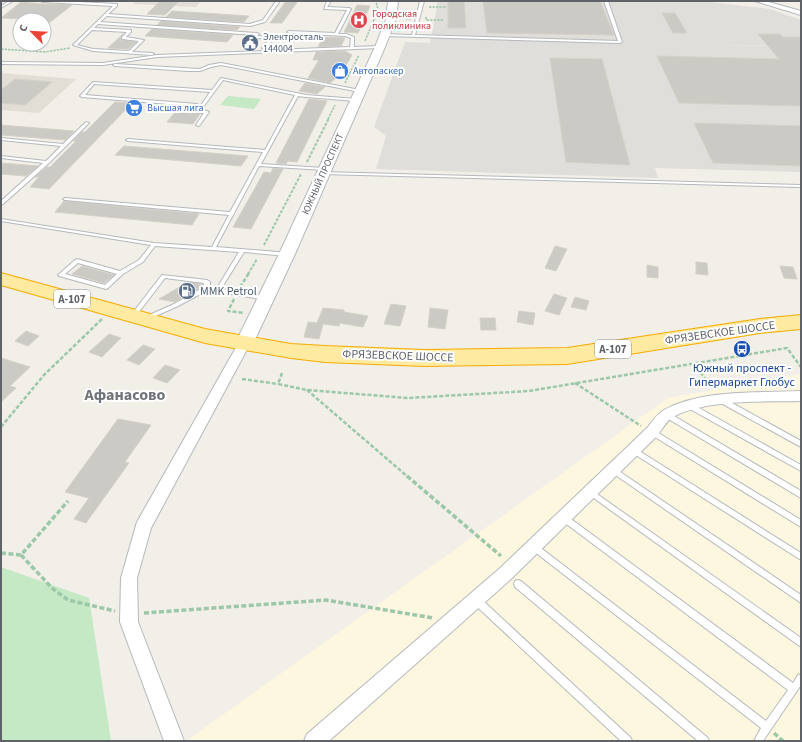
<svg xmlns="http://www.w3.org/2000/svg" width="802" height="742" font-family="'Source Sans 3',sans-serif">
<rect width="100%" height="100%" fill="#f1efe8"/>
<path fill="#fef7e0" d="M801 374V741H186L668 398Z"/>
<path fill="#e0deda" d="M438 1H700L770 9 801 20V45L707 46H801V172L655 168 658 178 376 169 386 136 374 127 405 42 430 43Z"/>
<g fill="#e1ded6">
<path d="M136 1H201L196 7 133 4Z"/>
<path d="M1 73 76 79 39 113 1 110Z"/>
</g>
<g fill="#c5e8c5">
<path d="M228 96 261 99 254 109 220 105Z"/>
<path d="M1 567 89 598 111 741H1Z"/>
</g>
<g fill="#cccac5" stroke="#d6d1c6">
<path d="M160 1H179L165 15 147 14Z"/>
<path d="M286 1H298L282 23H270Z"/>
<path d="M448 1H464L466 28H448Z"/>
<path d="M483 1H600L614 35 487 33Z"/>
<path d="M21 2 43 4 72 5 44 27V20L1 18Z"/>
<path d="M357 5 370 6 358 33 344 32Z"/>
<path d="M172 11 249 16 244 22 166 17Z"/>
<path d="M662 13H675L687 33H673Z"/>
<path d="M161 21 240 27 237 30 157 25Z"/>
<path d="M152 29 233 35 227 42 145 36Z"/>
<path d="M123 34 120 37 121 40 136 42 128 49 108 48Z"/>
<path d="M758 34H780L783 37H801V106L679 103 657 56 779 59Z"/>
<path d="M323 37 345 38 341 46 318 47Z"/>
<path d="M345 51 352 55 341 74 330 83 308 78 319 60H313L316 52Z"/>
<path d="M550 58 602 59 630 165 566 162Z"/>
<path d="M15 79 52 82 25 105 1 103V90Z"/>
<path d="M305 83 325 87 317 94 299 91Z"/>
<path d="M309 99 327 101 297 162 288 161 286 164 276 163Z"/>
<path d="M115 102 132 103 49 189 30 187 39 177H35L47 167H50L76 141H73L82 132H85Z"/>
<path d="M175 112 191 113 200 114 193 124 167 122Z"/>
<path d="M694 123 801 126V166L713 163Z"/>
<path d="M1 125 74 131 65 140 1 135Z"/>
<path d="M124 146 248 156 241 166 115 155Z"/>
<path d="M1 163 38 166 26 176 1 174Z"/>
<path d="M273 168 283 169 251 229 233 227 264 172 271 173Z"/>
<path d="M64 201H65L199 214 192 225 55 212Z"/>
<path d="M555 246 567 249 556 271 545 268Z"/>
<path d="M696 262 707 263 708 275 696 274Z"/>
<path d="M647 265 658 267V278L647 277Z"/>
<path d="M82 266 114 275 104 283 72 274Z"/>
<path d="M780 266 793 267 797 279 784 278Z"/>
<path d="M188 282 202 284 201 287 175 302 159 299Z"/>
<path d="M554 294 567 298 559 315 545 311Z"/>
<path d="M575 297 589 301 586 310 571 307Z"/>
<path d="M391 304 406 306 400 326 384 324Z"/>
<path d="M323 308 344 310V312L368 316 363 327 340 323 339 326 323 324 319 339 304 337 308 322 317 323Z"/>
<path d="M430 308 448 310 445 329 428 327Z"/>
<path d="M519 311 535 313 533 325 517 322Z"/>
<path d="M480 318H495L496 330H481Z"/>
<path d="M26 331 39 336 28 346 15 341Z"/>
<path d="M109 334 121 338 102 357 89 352Z"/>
<path d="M143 345 155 349 139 365 127 360Z"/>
<path d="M1 358 30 367 10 386 16 388 1 402Z"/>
<path d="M165 365 180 370 167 383 153 378Z"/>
<path d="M118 419 151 425 125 462 129 463 86 523 74 519 89 498 65 492Z"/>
</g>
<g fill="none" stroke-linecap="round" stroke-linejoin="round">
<defs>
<g id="service">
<path d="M9 1H13L1 8V6Z"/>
<path d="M41 1H60L117 4V6L108 14 250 24 263 20 276 1H280L265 22 250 26 107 16 100 22 257 33 259 34 257 36 273 37 274 38 266 48 270 50 350 47 351 38 345 36 289 33 287 32 289 31 335 33 347 10 324 9 327 1H331L327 7 349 8 351 9 338 34H346L354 37V47L380 46 382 47 380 48 157 57 103 65 1 64V62L103 63 157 55 266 51 262 48 270 39 254 38 255 35 98 24 94 28 131 30V32L126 37 144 40 132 52 152 53 154 54 152 55 93 51 73 45 113 6 43 2ZM92 30 127 32 122 37V39L139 41 129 51 93 49 77 45Z"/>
<path d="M420 1H424L415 35 618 41 604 1H608L622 42 620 43 384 36V34H385L412 35Z"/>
<path d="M221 63 360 90 362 91 360 92 221 65 211 67 200 71H188L115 66 113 65 115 64 200 69 209 65Z"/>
<path d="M221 78 306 95 356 99 358 100 356 101 306 97 298 96 261 164 324 168 326 169 324 170 259 166 216 247 289 253V255L287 256 244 252 221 289 266 296 268 297 269 298 268 299 266 300 208 290 178 306 149 319H145L144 318 145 317 174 304 204 287V283L165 278 135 317H131L130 316 131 315 162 275 207 280 210 282V287L217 288 239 252 155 246 143 262 123 274 108 288 106 289 59 276 58 275 75 260 77 259 120 271 139 260 151 245 1 221V219L154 243 212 247 229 215 65 200 63 199 65 198 230 212 263 152 128 141 126 140 128 139 265 150 295 95 223 80 201 110 207 111 209 112 199 126H198L196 125 204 113 191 112 190 111 193 106 82 97 80 96 93 82 212 90ZM94 84 210 92 198 110H195L198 105 197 104 85 95ZM78 263 117 274 105 285 65 274Z"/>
<path d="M86 122 89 123 49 163 3 204H1V201L43 163 1 158V156L46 161 61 146 1 140V138L63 144Z"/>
<path d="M321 172 801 185V187L323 174 321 173Z"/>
<path d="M719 398H723L801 441V447L719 402 718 400Z"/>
<path d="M688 404H692L801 465V471L688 408 687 406Z"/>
<path d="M665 413H669L801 491V498L665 417 664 415Z"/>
<path d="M652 429 801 520V527L650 434 649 432 650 430Z"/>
<path d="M633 447 801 553V560L631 452 630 450 631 448Z"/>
<path d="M613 467 801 595V603L611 472 610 470 611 468Z"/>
<path d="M590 489 801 638V647L588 494 587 492 588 490Z"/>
<path d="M564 515 567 516 793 683 798 675 801 674V685L763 741H754L761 728 531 549 530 547 531 545 534 544 537 545 766 721 788 690 561 520 560 518 561 516Z"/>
<path d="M518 580 521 581 708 738 709 741H698L515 587 514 584 515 581Z"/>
<path d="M477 597 480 598 631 738 632 741H621L474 604 473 601 474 598Z"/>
</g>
<g id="minor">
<path d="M755 1H765L801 11V15Z"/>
<path d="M244 340 248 341 250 344 151 528 137 578 138 622 184 741H164L120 622 121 578 137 522 238 344 240 341Z"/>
<path d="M801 391V401C764 402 706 399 673 417 666 421 662 430 657 436L511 579 329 741H304L307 734 499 569 647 428C652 422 657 414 664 410 702 389 758 393 801 391Z"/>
</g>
<path id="secondary" d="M388 1H398L396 19 385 47 295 254 253 344 250 348 244 350 238 348 235 344 279 254 375 47 386 19Z"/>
<path id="trunk" d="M1 273 205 329 291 344 325 346 424 350 567 348 760 319 801 315V329L760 333 567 364 424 366 325 362 291 358 205 343 1 285Z"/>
</defs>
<use href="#service" stroke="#b5b8bc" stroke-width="2"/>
<use href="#minor" stroke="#b5b8bc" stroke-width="2"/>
<use href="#secondary" stroke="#b6babf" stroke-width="2"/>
<use href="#trunk" stroke="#f9ab00" stroke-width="2"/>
<g stroke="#9cc7a9" stroke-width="1.5" stroke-dasharray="2.5 1" stroke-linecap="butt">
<path d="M429 7H446"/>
<path d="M426 17V20H444"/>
<path d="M402 18 411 19"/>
<path d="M365 41 378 10 376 1"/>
<path d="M1 49 45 52 70 48"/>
<path d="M345 83 359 55"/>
<path d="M328 119 335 105"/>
</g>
<g stroke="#9cc7a9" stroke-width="2" stroke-dasharray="3 1.5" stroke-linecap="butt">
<path d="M307 162 329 118"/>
<path d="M264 245 301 174"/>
<path d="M248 274 257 259"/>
</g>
<g stroke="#9cc7a9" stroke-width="2.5" stroke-dasharray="4 2" stroke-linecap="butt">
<path d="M240 287 249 273"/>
<path d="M234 299 228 311 244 313"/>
<path d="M693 363 711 386"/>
<path d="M282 373 278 384 307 390 408 398 529 391 787 348 801 367"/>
<path d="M242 379 278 384"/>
<path d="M575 383 641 426"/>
<path d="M307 390 408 477"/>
<path d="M1 427 44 375 102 319"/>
</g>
<g stroke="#9cc7a9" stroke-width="3.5" stroke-dasharray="5 2.5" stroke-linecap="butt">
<path d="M407 476 501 556"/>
<path d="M1 553 21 555 68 501"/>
<path d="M21 555 52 588 68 600 115 611"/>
<path d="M144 613 326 600 433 618"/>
<path d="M774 733 783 741"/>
</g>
<use href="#service" fill="#fff" fill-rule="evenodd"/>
<use href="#minor" fill="#fff" fill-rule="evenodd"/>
<use href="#secondary" fill="#fff" fill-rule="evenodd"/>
<use href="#trunk" fill="#feeaa1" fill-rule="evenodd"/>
</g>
<defs>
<symbol id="hospital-disc" viewBox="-11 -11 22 22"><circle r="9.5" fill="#e0444e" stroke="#fff"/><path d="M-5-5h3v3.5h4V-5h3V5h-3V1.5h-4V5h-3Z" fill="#fff"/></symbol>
<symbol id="civic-disc" viewBox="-11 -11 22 22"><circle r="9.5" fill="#5c6f8a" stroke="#fff"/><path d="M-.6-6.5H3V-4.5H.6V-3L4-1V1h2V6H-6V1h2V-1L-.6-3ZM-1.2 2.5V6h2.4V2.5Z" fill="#fff"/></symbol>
<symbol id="shop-disc" viewBox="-11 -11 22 22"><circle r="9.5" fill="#3f7fe0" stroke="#fff"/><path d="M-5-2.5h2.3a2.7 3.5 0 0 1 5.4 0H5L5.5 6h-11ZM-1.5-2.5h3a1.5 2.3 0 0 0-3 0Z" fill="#fff"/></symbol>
<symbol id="supermarket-disc" viewBox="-11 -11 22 22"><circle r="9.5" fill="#3f7fe0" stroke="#fff"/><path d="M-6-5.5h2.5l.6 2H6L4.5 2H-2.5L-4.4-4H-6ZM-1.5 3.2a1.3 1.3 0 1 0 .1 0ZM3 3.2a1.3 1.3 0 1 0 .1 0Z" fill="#fff"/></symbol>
<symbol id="fuel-disc" viewBox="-11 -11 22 22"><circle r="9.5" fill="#5c6f8a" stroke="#fff"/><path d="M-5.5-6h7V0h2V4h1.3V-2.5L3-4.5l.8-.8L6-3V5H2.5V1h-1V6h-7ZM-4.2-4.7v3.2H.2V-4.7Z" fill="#fff"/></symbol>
<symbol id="bus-disc" viewBox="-11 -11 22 22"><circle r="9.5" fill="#1a4fb4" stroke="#fff"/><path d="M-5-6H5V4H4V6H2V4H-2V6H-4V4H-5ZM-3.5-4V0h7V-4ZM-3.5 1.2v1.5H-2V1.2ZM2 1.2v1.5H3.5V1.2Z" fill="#fff"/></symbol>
</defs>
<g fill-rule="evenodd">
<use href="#hospital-disc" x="349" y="10" width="20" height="20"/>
<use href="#civic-disc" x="240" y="33" width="20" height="20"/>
<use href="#shop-disc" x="330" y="61" width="20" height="20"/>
<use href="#supermarket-disc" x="124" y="98" width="20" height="20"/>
<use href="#fuel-disc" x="177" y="281" width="20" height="20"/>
<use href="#bus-disc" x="732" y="339" width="20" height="20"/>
</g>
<g text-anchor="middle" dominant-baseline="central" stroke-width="4" stroke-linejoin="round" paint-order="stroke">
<g font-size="10" fill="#be3a42" stroke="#fff" text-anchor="start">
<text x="372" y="14">Городская<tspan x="372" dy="12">поликлиника</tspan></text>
</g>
<g font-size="10" fill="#4e5e75" stroke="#fff" text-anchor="start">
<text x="263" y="37">Электросталь<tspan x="263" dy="12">144004</tspan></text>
</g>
<g font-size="10" fill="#366cbe" stroke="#fff" text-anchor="start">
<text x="353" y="71">Автопаскер</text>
<text x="147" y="108">Высшая лига</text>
</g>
<g font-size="10" fill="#5f6368" stroke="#fff">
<text transform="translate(323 174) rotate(-66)">ЮЖНЫЙ ПРОСПЕКТ</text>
</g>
<g fill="#fff" stroke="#8f9295" stroke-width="1">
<rect x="54" y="290" width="36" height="18" rx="3"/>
<rect x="595" y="340" width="36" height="18" rx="3"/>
</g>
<g font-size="11" font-weight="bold" fill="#5f6368">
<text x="72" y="299">А-107</text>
<text x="613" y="349">А-107</text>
</g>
<g font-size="12" fill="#4e5e75" stroke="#fff" text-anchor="start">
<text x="200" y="291">MMK Petrol</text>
</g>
<g font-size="12" fill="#5f6368" stroke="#fff">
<text transform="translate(720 333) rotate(-8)">ФРЯЗЕВСКОЕ ШОССЕ</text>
<text transform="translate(398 356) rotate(2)">ФРЯЗЕВСКОЕ ШОССЕ</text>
</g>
<g font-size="12" fill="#164399" stroke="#fff">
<text x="742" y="368">Южный проспект -<tspan x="742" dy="14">Гипермаркет Глобус</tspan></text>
</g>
<g font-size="16" font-weight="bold" fill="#70757a" stroke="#fff">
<text x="125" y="395">Афанасово</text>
</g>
</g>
<rect width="802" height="742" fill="none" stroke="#5f6368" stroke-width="4"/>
<g transform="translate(32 32) rotate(294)"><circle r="19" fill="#ffffff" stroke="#bfc1c3"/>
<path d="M0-3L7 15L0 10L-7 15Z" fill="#ea4335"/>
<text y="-6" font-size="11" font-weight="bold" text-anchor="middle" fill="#5f6368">С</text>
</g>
</svg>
